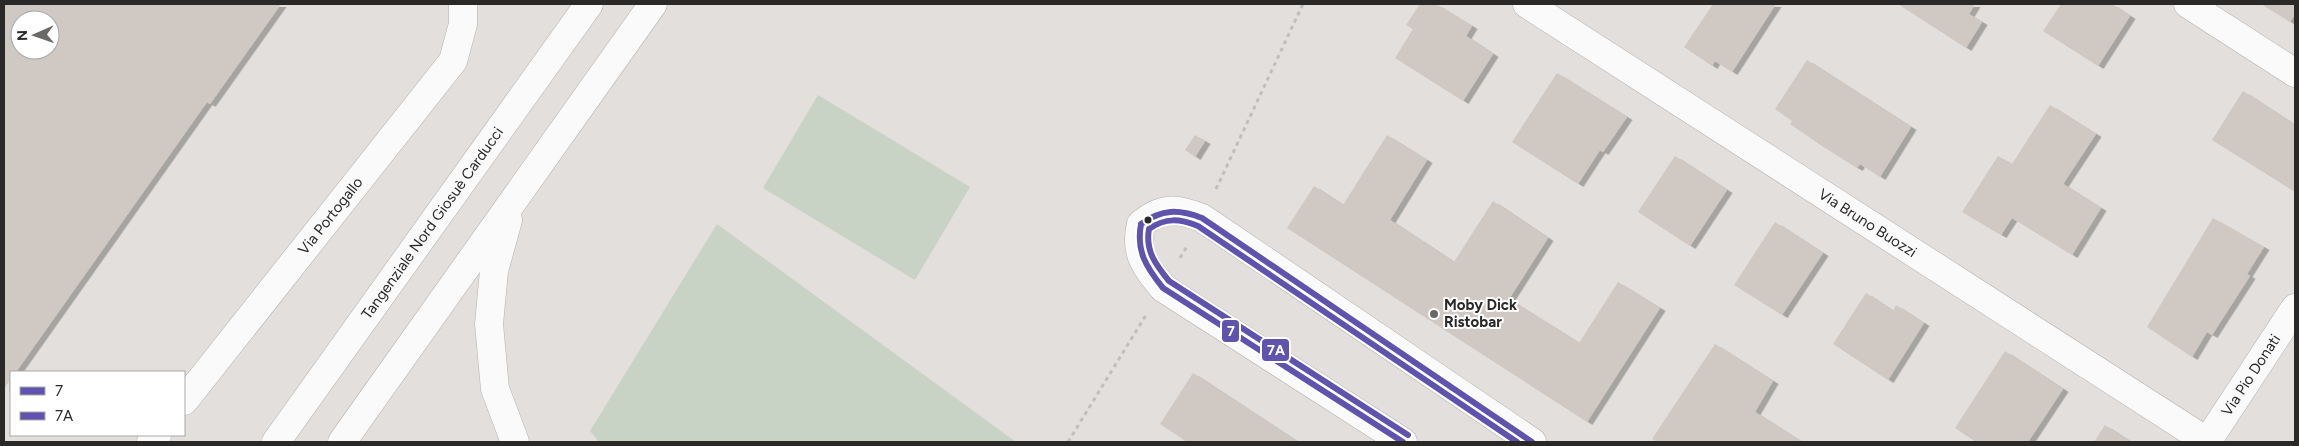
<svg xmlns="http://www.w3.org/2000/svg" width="2299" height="446" font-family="Figtree,sans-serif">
<defs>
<filter id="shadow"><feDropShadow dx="5.5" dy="3" stdDeviation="0" flood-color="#0004"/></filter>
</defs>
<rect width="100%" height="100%" fill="#e2dfdc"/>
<g fill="#c8d3c5">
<path d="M818 95 970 187 915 280 763 188Z"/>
<path d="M717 224 1016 442H599L590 431Z"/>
</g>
<g fill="#d0c8c3" fill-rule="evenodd" filter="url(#shadow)">
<path d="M4 4H281L210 104 207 102 16 372H11V378L4 389ZM20 20H50V50H20Z"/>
<path d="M1420 4H1436L1472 26 1466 36 1493 54 1463 101 1395 58 1413 29 1406 25Z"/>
<path d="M1713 4H1776L1732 72 1715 61 1712 66 1684 47Z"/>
<path d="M1898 4H1975L1969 14 1982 22 1966 48Z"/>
<path d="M2061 4H2112L2130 16 2098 66 2043 31Z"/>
<path d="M2261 4H2295V14L2290 22Z"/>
<path d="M1807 60 1911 127 1880 177 1860 164 1857 168 1819 144 1790 124 1792 121 1775 109Z"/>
<path d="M1557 73 1627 117 1603 152 1600 150 1578 184 1512 142Z"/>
<path d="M2243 91 2295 125V192L2212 140Z"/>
<path d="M2050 105 2096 134 2063 184 2101 208 2072 255 2012 218 2001 235 1962 212 1998 156 2012 164Z"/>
<path d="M1195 135 1205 141 1195 157 1185 150Z"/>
<path d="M1387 135 1427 160 1390 220 1454 262 1493 201 1548 238 1509 299 1549 324 1579 343 1618 282 1660 308 1587 422 1287 228 1314 186 1343 205Z"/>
<path d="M1675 156 1727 190 1690 246 1638 212Z"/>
<path d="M2213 218 2264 247 2247 274 2250 276 2212 335 2207 332 2192 357 2147 327Z"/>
<path d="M1775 222 1823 253 1782 315 1734 285Z"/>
<path d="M1866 293 1893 311 1896 305 1924 323 1888 380 1833 344Z"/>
<path d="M1715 344 1773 381 1755 412 1802 442H1658L1652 439Z"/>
<path d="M2005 351 2063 389 2028 442H1976L1955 428Z"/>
<path d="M1193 373 1298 442H1187L1160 424Z"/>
<path d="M2105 425 2131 442H2094Z"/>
</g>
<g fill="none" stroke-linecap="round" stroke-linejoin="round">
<defs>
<g id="street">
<path id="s1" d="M1527 4 2208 442"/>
<path d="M2188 4 2295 73"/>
<path id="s2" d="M184 401 453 61 463 24V4"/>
<path d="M151 442 157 435"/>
<path d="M1403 442 1163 288C1145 266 1134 253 1141 224 1163 206 1177 208 1202 218L1532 442"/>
<path id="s3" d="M2207 442 2295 308"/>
</g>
<g id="highway">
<path d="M508 220 494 271 489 324 495 389 515 442"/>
<path id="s4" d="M276 442 589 4"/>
<path d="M342 442 653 4"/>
</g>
</defs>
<use href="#street" stroke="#b2b0ae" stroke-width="29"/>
<use href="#highway" stroke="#b2b0ae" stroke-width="29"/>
<g stroke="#c0bebe" stroke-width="3" stroke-dasharray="4 4" stroke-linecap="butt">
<path d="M1216 189 1303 4"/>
<path d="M1180 258 1187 246"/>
<path d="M1068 442 1146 315"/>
</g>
<use href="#street" stroke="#fbfafa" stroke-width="28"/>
<use href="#highway" stroke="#fbfafa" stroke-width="28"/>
<defs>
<path id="bus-1" d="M1403 442 1163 288C1146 267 1136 251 1141 224 1162 209 1178 209 1202 218L1532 442"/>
<path id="bus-2" d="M1408 435 1169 281C1156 265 1145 251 1149 229 1166 217 1180 219 1198 226L1517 442"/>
</defs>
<use href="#bus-1" stroke="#fff" stroke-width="10"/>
<use href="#bus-2" stroke="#fff" stroke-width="10"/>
<use href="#bus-1" stroke="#5f53ae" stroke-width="6"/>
<use href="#bus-2" stroke="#5f53ae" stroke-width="6"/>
</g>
<circle fill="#2b2928" stroke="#fff" stroke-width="2" cx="1148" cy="220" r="4.5"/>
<circle fill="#6b6967" stroke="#fff" stroke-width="2" cx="1434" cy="314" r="5"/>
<g text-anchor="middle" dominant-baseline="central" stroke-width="4" stroke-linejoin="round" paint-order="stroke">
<g font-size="15" fill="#2b2928" stroke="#fff">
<text stroke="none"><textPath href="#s2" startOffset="236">Via Portogallo</textPath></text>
<text stroke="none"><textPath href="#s4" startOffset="269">Tangenziale Nord Giosuè Carducci</textPath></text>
<text stroke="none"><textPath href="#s1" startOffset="405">Via Bruno Buozzi</textPath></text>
<text stroke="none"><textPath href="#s3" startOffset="80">Via Pio Donati</textPath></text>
</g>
<g font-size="15" font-weight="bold" fill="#2b2928" stroke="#fff" text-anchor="start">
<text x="1444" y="305">Moby Dick<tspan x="1444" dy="17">Ristobar</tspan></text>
</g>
</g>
<g stroke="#fff" stroke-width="2">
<rect x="1221" y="319" width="19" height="24" rx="5" fill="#5f53ae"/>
<rect x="1261" y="338" width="29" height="24" rx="5" fill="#5f53ae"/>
</g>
<g font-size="14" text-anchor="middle" font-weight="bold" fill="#fff">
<text x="1231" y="336">7</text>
<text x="1276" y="355">7A</text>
</g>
<rect width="2299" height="446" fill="none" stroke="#2b2928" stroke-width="10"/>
<rect x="10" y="371" width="175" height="65" fill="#ffffff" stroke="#aaa9a9"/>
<rect x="20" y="387" width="25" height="8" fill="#5f53ae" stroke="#aaa9a9"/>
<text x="55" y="396" font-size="15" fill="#2b2928">7</text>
<rect x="20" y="412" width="25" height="8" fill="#5f53ae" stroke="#aaa9a9"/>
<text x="55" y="421" font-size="15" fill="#2b2928">7A</text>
<g transform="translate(35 35) rotate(268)"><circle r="24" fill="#ffffff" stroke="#aaa9a9"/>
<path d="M0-4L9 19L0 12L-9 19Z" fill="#6b6967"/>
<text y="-8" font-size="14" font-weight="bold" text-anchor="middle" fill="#2b2928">N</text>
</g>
</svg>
